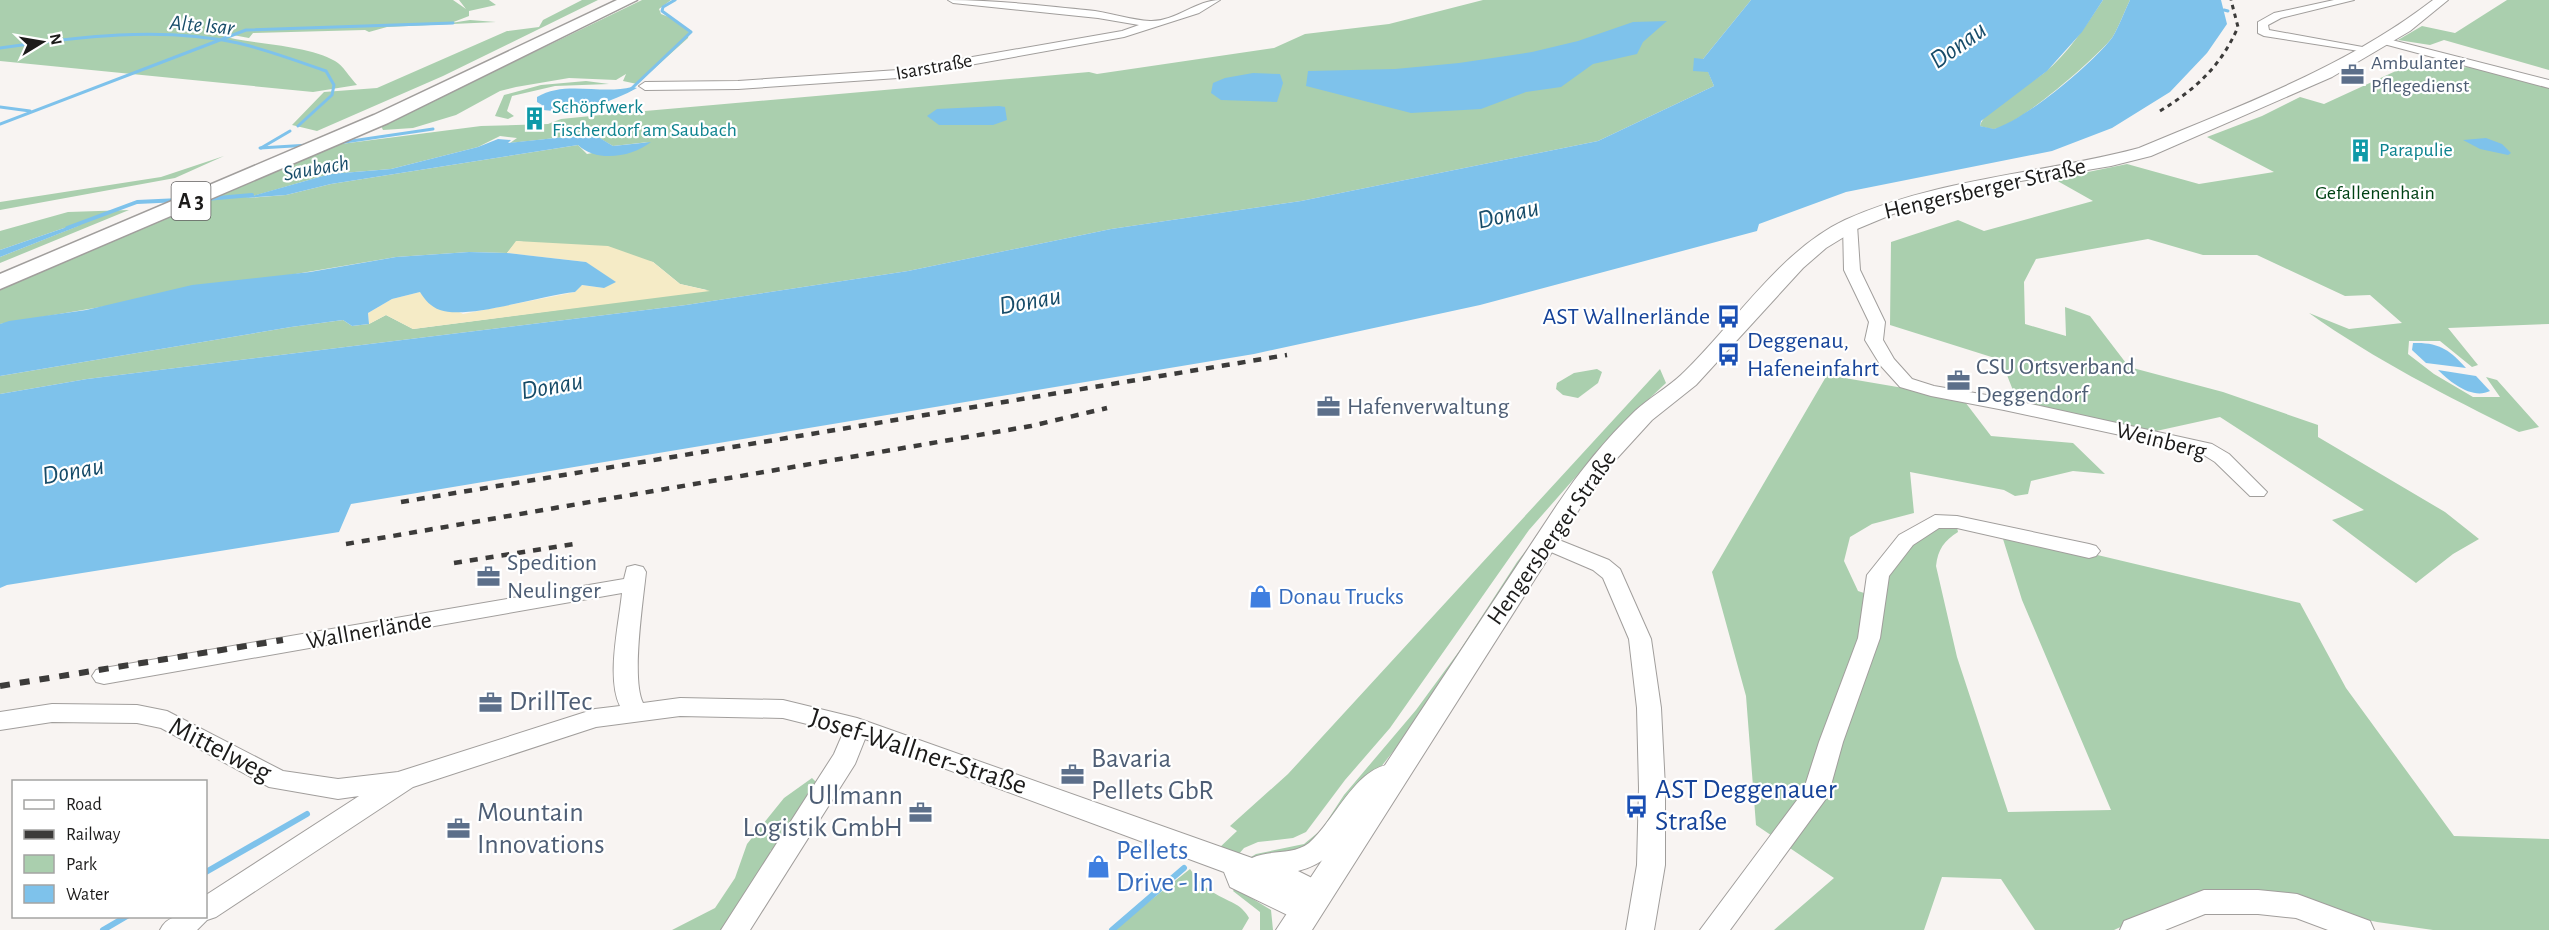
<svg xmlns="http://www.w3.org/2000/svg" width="2549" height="930" font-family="'Alegreya Sans',sans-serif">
<rect width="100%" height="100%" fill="#f8f4f2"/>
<g fill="#aacfae" fill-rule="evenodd">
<path d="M0 0H453L466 9 459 0H489L496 5 469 11V16L451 23 470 20 496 22 387 27 369 32 365 30 253 33 249 38 222 33 219 35C251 45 306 44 335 61 343 65 350 78 357 85L313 92 0 61Z"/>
<path d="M582 0H598L443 76 317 131 292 125 324 92 377 88 507 31 539 27 543 20Z"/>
<path d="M642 0H671L659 9 661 14 674 19 689 32 688 38 637 84 623 81 626 74 616 80 569 78 516 87 500 91 456 115 413 128 383 130 381 126Z"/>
<path d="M1483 0H1751L1703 59 1714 86 1598 141 1301 201 1111 229 908 271 686 305 87 379 0 394V376L291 327 343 320 352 326 369 324 386 315 413 329 707 290 680 284 653 262 517 241 507 253 469 252 396 257 0 324V289L333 145 481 126 548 124 561 119 611 114 1089 72 1097 74 1274 48 1305 34 1389 24ZM592 134 613 146 649 142 587 154 578 145 331 184 286 195 246 198 330 174 391 169 478 147 500 136 517 138 510 143Z"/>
<path d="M2103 0H2130C2124 12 2119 27 2112 38 2097 57 2016 128 1994 129 1990 129 1984 127 1980 126 1984 109 2030 84 2044 73 2068 54 2086 25 2103 0Z"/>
<path d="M2507 0H2549V70L2444 40 2430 45 2398 40 2422 26 2455 33Z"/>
<path d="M2422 59 2460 68 2474 66 2549 86V324L2448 328 2478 365 2472 367 2440 341H2409L2408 354 2434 374 2473 397H2500L2486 377 2497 380 2539 427 2519 432C2447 396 2375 360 2309 313L2349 329 2402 323 2370 295 2345 296 2257 255H2203L2148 239 2036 259 2024 282 2025 324 2066 336 2065 307 2090 316 2129 367 2223 392 2318 425V437L2445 512 2479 539 2453 554 2416 583 2332 520 2364 510 2220 417 2138 435 2020 408 2001 360 1890 325 1891 242 1958 220 1984 231 2093 201 2054 179 2127 164 2199 184 2274 172 2207 137 2262 116 2300 97 2324 104Z"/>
<path d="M586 81 609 84 555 86 512 96 507 111 514 116 508 119 495 116 504 95 541 85Z"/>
<path d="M224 156 175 178 0 210V202L161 177Z"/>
<path d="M129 210 0 263V257L78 226 64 228 0 250V231L68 212Z"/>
<path d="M1597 369 1602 372 1598 383 1578 398 1563 395 1556 389 1557 383 1574 373Z"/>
<path d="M1660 369 1666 383 1623 423 1529 530 1390 728 1345 780 1306 832 1293 838 1258 842 1244 848 1238 855 1218 849 1237 831 1230 826 1288 774Z"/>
<path d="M1827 375 1962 398 1991 436 2073 443 2105 474 2073 471 2031 481 2028 494 2015 496 2004 490 1910 472 1914 513 1872 524 1850 537 1844 561 1858 591 1876 597 1880 576 1936 521 1956 523 1958 532C1944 541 1938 549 1936 566L1957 657 2008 812 2111 810 2022 600 2003 539 2089 553 2300 603 2346 688 2454 836 2549 839V930H2433L2377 922 2260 897 2138 919 2114 930H2035L2001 879 1942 877 1924 930H1774L1834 878 1756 825 1746 696 1712 572Z"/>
<path d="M1547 524 1410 730 1321 843 1261 860 1251 857 1256 854 1304 844 1321 830 1344 795 1416 710 1460 650 1517 562Z"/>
<path d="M812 778 820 786 785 842 770 851C774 866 764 873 753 880L744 930H672L715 908 735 878 747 844 784 798Z"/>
<path d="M1190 869C1197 879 1204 887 1214 893 1228 902 1241 903 1249 918L1242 930H1113Z"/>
<path d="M1235 888 1271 910 1273 930H1260V912L1233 891Z"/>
</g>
<path fill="#f5ebc6" d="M516 241 608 246 653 262 680 284 710 291 413 329 386 315 369 324 368 313 392 299 420 292 463 314 575 292 581 285 604 288 586 262 507 253Z"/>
<g fill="#7ec2eb">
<path d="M1751 0H2103L2082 32 2047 71 1981 121 1980 126 1994 129C2026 119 2091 65 2112 38 2119 27 2124 12 2130 0H2221L2227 24 2207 53 2170 92 2112 128 2052 151 1846 192 1759 224 1757 231 1480 305 1254 354 351 504 339 532 7 585 0 588V394L87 379 686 305 908 271 1111 229 1301 201 1598 141 1714 86 1708 72 1693 71 1694 58 1703 59Z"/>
<path d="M1667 21 1643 42 1637 54 1593 64 1561 87 1526 92 1481 109 1411 113 1306 86 1308 71 1395 69 1459 63 1532 52 1578 41 1633 22Z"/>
<path d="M1253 73 1280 74 1283 83 1277 102 1221 100 1211 93 1213 83 1225 78Z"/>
<path d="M632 87 637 88C606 105 571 115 535 109L542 105 537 102V97C565 80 601 95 632 87Z"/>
<path d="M999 106 1005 107 1007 120 993 125H939L927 116 937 109Z"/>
<path d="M593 134 613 146 651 142C632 157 597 163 578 145L331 184 286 195 245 198 330 174 391 169 478 147 498 139 511 140 508 143Z"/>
<path d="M2486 138 2502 144 2511 153 2508 155 2480 149 2463 140Z"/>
<path d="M81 225 0 257V250L64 228Z"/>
<path d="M469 252 507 253 586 262 616 282 604 288 582 285 575 292C542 295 467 320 440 310 431 307 425 300 420 292L392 299 368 313 369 324 352 326 343 320 291 327 0 376V324L9 321 86 310 192 285 310 272 396 257Z"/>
<path d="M2413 343C2439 342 2450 350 2466 368L2426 363 2412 350Z"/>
<path d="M2438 370 2476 376 2490 391C2472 400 2450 382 2438 370Z"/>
</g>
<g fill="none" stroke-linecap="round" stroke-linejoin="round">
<g stroke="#7ec2eb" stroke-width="3">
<path d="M2224 10 2228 11"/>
<path d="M0 48C78 37 160 26 238 43 268 50 297 61 326 71L334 85 332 95 298 126"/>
<path d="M631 89 691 32 662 11 663 7 675 0"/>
<path d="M0 107 30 111"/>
<path d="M0 124 246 30 453 23"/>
<path d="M338 143 433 129"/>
<path d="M260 148 309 145"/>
<path d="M261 148 290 131"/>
</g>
<g stroke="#7ec2eb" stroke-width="4">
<path d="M206 199 252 195"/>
<path d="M67 228 137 202 180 200"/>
</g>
<g stroke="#7ec2eb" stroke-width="6">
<path d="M206 872 307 814"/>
<path d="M103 930 127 916"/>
<path d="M1112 930 1184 868"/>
</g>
<defs>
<g id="minor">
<path d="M948 0C997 0 1046 6 1095 11 1114 14 1132 20 1150 21 1175 22 1196 0 1220 0L1199 13 1124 37 898 78 738 89 645 90 639 86 645 82 738 81 898 70 1122 31 1139 25 1098 18 953 3Z"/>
<path d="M2334 0H2354L2281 18 2268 25 2269 30 2368 48 2374 51 2372 53 2264 36 2258 33V22L2274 13Z"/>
<path d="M2384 38 2549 80V88L2380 43V39Z"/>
<path d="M1850 221 1857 225 1860 270 1885 322 1883 340 1894 359 1912 379 1934 386 2004 398 2212 444 2229 454 2267 492 2264 496H2250L2215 462 2199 452 2004 410 1931 396 1900 387 1881 366 1865 340 1869 322 1844 270 1843 225Z"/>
<path d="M1935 515 1957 516 2089 544 2096 546 2100 551 2096 556 2089 558 1957 528H1939L1913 545 1889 576 1880 638 1843 742 1828 796 1730 930H1700L1803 792 1819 742 1858 638 1867 575 1899 535Z"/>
<path d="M1544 534 1609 560 1620 569 1651 639 1661 708 1665 788V865L1654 930H1626L1637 865 1639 788 1637 708 1629 639 1603 578 1593 570 1537 546 1534 541 1537 536Z"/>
<path d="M635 565 643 567 646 572C643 601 631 680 643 703L680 698 783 700 857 718 1252 858C1270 849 1292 856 1309 843 1336 821 1361 753 1404 766L1408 773C1402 784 1390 784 1381 791 1348 819 1346 859 1298 871L1326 885 1330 893 1326 901 1315 904 1318 911 1314 919 1304 923 1230 887 1224 872 865 739 855 764 750 930H721L834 754 843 733 783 718 680 716 596 727 413 787 216 917 207 920 197 930H160C169 912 187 916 206 916V895L359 796 338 799 269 787 161 728 137 723 52 722 0 730V712L52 704 137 705 167 711 283 771 338 779 398 772 595 709 620 706C606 678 619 624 622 593L104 684 96 682 92 676 96 670 104 668 624 579 627 567Z"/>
<path d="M2204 890H2258L2297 894 2370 921 2374 930H2328L2296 918 2258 914H2205L2165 930H2120L2124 921Z"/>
</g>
<path id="major" d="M2433 0H2448L2410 31 2332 77 2151 156 2111 166 2003 184 1893 214 1857 229 1826 248 1803 268 1696 385 1652 420 1610 466 1580 508 1312 930H1276L1557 505C1579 472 1606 439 1635 411 1649 398 1667 388 1681 375 1733 326 1779 251 1845 220 1938 178 2042 174 2139 148 2241 105 2345 68 2433 0Z"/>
<path id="highway" d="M617 0H637L388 123 0 289V274L374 115Z"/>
</defs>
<use href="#minor" stroke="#a19e9c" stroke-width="2"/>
<use href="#major" stroke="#a19e9c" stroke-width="2"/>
<use href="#highway" stroke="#a19e9c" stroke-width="3"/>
<use href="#minor" fill="#fff" fill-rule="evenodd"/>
<use href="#major" fill="#fff" fill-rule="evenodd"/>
<use href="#highway" fill="#fff" fill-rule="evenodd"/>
<path stroke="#3c3b3a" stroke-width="3" stroke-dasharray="4.5 4.5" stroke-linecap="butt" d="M2160 111C2196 89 2221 66 2238 27L2231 0"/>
<g stroke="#3c3b3a" stroke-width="4.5" stroke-dasharray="8 8" stroke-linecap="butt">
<path d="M401 502 1287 355"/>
<path d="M346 544 1031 426 1107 408"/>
<path d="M454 563 580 543"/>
</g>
<path stroke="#3c3b3a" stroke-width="6" stroke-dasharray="10 10" stroke-linecap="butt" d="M0 686 283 640"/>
</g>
<defs>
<symbol id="office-bare" viewBox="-9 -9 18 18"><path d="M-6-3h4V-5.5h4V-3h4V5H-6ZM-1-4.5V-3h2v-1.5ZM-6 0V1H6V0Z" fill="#5c6f8a" stroke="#fff" stroke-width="2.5" paint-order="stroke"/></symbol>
<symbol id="building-bare" viewBox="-9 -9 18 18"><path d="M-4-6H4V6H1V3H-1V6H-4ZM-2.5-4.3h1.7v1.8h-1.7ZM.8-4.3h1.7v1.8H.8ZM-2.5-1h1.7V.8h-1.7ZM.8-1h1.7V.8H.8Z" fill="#0f9aa8" stroke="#fff" stroke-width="2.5" paint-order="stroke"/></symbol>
<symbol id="bus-bare" viewBox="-9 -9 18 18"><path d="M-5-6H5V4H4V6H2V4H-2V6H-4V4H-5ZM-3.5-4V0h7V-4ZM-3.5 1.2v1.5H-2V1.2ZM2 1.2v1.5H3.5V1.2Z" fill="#1a4fb4" stroke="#fff" stroke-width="2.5" paint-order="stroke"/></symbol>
<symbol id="shop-bare" viewBox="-9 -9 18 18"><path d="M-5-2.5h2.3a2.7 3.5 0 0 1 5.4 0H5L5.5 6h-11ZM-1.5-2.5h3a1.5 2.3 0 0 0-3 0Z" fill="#3f7fe0" stroke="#fff" stroke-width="2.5" paint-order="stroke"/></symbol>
</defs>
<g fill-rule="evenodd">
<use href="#office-bare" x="2336" y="58" width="33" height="33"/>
<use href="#building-bare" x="518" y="102" width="33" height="33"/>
<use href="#building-bare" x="2344" y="134" width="33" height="33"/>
<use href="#bus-bare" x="1712" y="300" width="33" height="33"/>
<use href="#bus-bare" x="1712" y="338" width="33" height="33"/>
<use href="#office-bare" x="1942" y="364" width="33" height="33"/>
<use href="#office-bare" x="1312" y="390" width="33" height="33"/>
<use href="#office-bare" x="472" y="560" width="33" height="33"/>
<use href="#shop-bare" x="1244" y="580" width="33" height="33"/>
<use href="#office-bare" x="474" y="686" width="33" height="33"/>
<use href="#office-bare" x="1056" y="758" width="33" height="33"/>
<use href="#bus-bare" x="1620" y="790" width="33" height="33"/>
<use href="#office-bare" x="904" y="796" width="33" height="33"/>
<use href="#office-bare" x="442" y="812" width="33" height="33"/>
<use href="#shop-bare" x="1082" y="850" width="33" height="33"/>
</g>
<g text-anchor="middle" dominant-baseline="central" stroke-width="4.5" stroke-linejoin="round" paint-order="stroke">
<g font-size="20" fill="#4e5e75" stroke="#fff" text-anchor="start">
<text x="2371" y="63">Ambulanter<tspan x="2371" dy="23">Pflegedienst</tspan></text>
</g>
<g font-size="20" fill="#1c1b1a" stroke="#fff">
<text transform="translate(934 67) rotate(-10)">Isarstraße</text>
</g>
<g font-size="20" fill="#0d838f" stroke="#fff" text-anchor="start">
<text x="552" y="107">Schöpfwerk<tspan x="552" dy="23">Fischerdorf am Saubach</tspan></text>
<text x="2379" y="150">Parapulie</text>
</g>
<g font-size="20" fill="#004214" stroke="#fff">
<text x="2375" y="193">Gefallenenhain</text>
</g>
<g font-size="22" font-style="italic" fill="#174c69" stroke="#fff">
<text transform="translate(202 25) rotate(5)">Alte Isar</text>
<text transform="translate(316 168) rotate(-10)">Saubach</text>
</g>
<rect fill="#fff" stroke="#605f5f" stroke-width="1.5" x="171.5" y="182" width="39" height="38" rx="4.5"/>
<g font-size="22" font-weight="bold" fill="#1c1b1a">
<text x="191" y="201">A 3</text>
</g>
<g font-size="24" fill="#1c1b1a" stroke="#fff">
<text transform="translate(1985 189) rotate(-13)">Hengersberger Straße</text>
<text transform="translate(2161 441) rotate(14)">Weinberg</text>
<text transform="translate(1552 538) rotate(-55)">Hengersberger Straße</text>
<text transform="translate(369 631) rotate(-10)">Wallnerlände</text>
</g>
<g font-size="24" fill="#164399" stroke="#fff" text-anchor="end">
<text x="1710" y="317">AST Wallnerlände</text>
<text x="1747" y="341" text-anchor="start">Deggenau,<tspan x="1747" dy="28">Hafeneinfahrt</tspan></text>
</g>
<g font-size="24" fill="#4e5e75" stroke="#fff" text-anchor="start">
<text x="1976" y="367">CSU Ortsverband<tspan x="1976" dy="28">Deggendorf</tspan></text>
<text x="1347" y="407">Hafenverwaltung</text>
<text x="507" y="563">Spedition<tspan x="507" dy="28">Neulinger</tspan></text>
</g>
<g font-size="24" fill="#366cbe" stroke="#fff" text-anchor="start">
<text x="1278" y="597">Donau Trucks</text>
</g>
<g font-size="26" font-style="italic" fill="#174c69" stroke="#fff">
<text transform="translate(1958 45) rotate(-35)">Donau</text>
<text transform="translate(1508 214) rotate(-13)">Donau</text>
<text transform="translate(1030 301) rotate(-10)">Donau</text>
<text transform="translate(552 386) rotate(-10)">Donau</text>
<text transform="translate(73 471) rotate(-10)">Donau</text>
</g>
<g font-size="28" fill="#4e5e75" stroke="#fff" text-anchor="start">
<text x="509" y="702">DrillTec</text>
<text x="1091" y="759">Bavaria<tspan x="1091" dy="32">Pellets GbR</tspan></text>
<text x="903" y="796" text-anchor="end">Ullmann<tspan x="903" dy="32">Logistik GmbH</tspan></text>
<text x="477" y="813">Mountain<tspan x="477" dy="32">Innovations</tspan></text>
</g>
<g font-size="28" fill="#1c1b1a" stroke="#fff">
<text transform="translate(220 750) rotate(27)">Mittelweg</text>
<text transform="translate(918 752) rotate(18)">Josef-Wallner-Straße</text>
</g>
<g font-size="28" fill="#164399" stroke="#fff" text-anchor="start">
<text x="1655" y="790">AST Deggenauer<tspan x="1655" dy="32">Straße</tspan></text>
</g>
<g font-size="28" fill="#366cbe" stroke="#fff" text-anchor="start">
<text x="1116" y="851">Pellets<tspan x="1116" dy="32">Drive - In</tspan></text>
</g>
</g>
<rect x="12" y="780" width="195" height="138" fill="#ffffff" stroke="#a4a4a3" stroke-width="1.5"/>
<rect x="24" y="800" width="30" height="9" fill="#ffffff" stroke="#a4a4a3" stroke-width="1.5"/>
<text x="66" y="810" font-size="18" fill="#1c1b1a">Road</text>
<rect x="24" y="830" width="30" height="9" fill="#3c3b3a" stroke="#a4a4a3" stroke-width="1.5"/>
<text x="66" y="840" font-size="18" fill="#1c1b1a">Railway</text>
<rect x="24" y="855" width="30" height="18" fill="#aacfae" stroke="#a4a4a3" stroke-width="1.5"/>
<text x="66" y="870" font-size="18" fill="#1c1b1a">Park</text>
<rect x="24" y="885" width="30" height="18" fill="#7ec2eb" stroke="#a4a4a3" stroke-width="1.5"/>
<text x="66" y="900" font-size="18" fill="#1c1b1a">Water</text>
<g transform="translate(42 42) rotate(79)" stroke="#ffffff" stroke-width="4.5" paint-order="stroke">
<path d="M0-4.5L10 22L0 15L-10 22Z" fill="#1c1b1a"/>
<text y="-9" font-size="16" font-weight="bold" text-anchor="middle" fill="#1c1b1a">N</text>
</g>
</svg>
